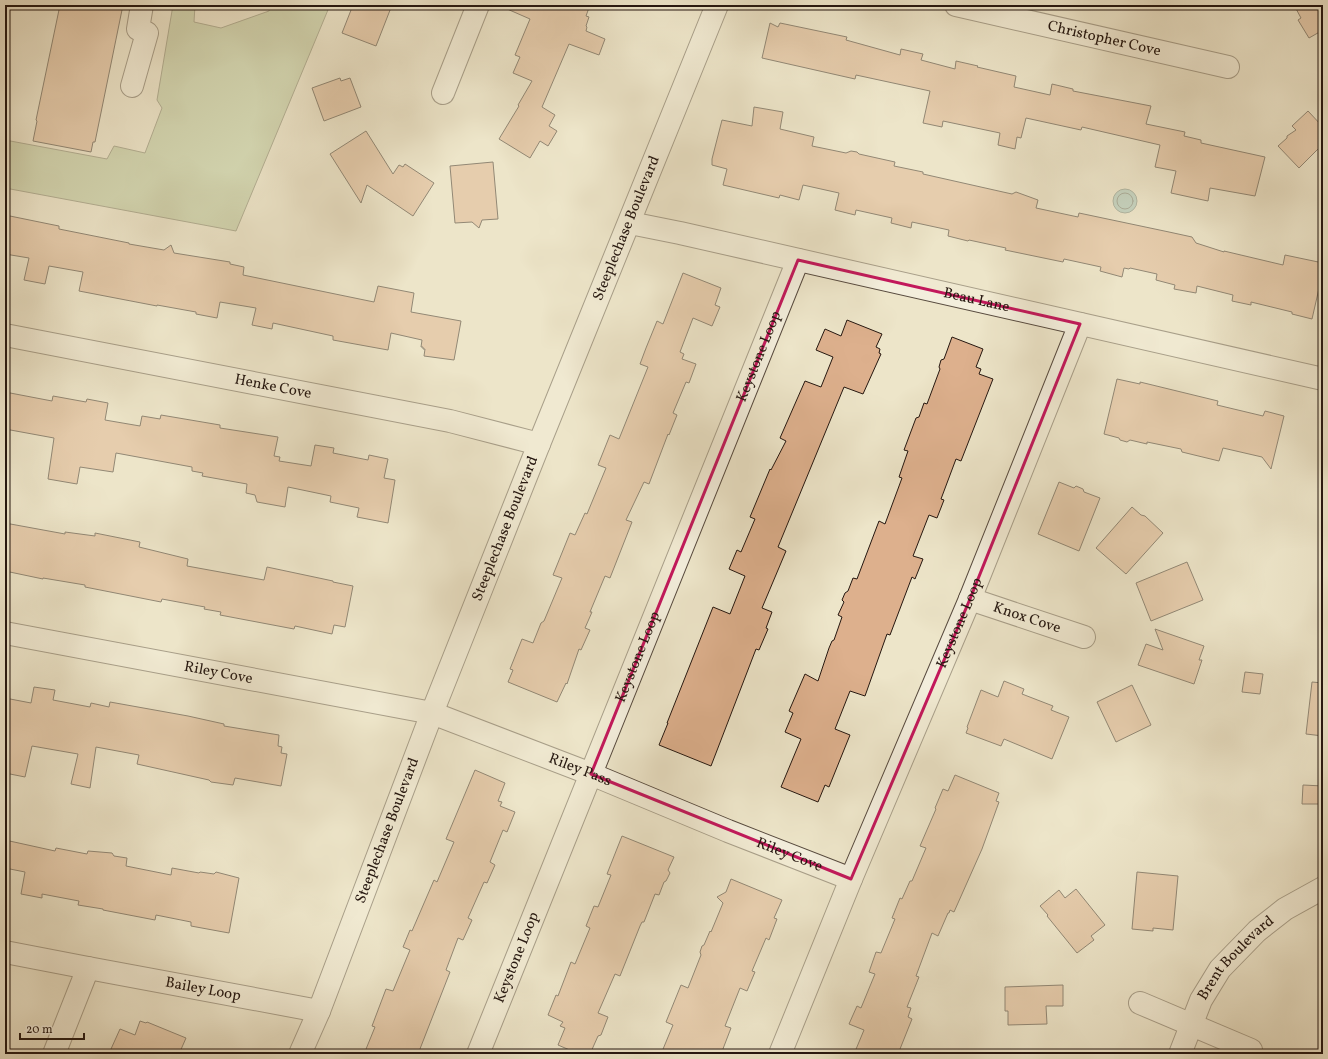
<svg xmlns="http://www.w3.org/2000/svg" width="1328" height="1059" font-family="Vollkorn,serif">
<rect width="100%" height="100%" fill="#ede5c9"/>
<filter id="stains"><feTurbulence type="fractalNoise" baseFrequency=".005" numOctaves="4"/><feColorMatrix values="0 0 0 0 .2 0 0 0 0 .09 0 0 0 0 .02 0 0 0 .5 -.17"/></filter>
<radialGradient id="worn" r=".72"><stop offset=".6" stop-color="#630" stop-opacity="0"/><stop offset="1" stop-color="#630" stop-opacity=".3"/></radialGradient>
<path fill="#b7c598" stroke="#6e6e54" d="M173 5H195L194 22 221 28 269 11 271 5H330L236 231 5 188V140L107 159 114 146 145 153 162 108 157 100Z"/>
<circle fill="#99bfb5" stroke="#6b7c73" cx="1125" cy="201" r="12"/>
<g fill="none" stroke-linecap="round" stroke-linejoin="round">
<circle stroke="#5f6b62" stroke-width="1" cx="1125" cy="201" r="8"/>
</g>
<g fill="#ddb08d" stroke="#251710">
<path d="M60 5H123L95 142H93L91 152 33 141 37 121 36 120Z"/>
<path d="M353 5H392L376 46 342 33Z"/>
<path d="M498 5H590L586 16 589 17 586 26 587 27 586 31 605 39 599 55 569 44 542 107 555 115 549 126 557 131 548 146 540 141 530 158 499 139 519 106 518 105 532 81 513 73 520 57 515 55 530 19Z"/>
<path d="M1294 5H1323V30L1309 38 1298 20 1301 18Z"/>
<path d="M770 23 778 27 780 23 847 37 846 40 900 55 901 49 923 54 921 60 955 69 956 61 978 66 977 67 1016 76 1014 87 1050 95 1052 84 1073 89V91L1151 106 1146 124 1185 132 1184 136 1201 140V143L1265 157 1255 196 1210 188 1208 201 1171 193 1176 171 1155 167 1160 145 1082 127 1081 130 1026 118 1021 138 1017 137 1015 149 998 145 1000 133 943 121 942 127 923 123 930 91 856 75 855 79 762 58Z"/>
<path d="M340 78 341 81 350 78 361 107 324 121 312 88Z"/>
<path d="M754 107 783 112 780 129 814 137 812 146 846 153 851 151 857 152 859 154 895 162 894 166 923 172V174L1003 192 1012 194 1016 192 1038 200 1036 208 1078 217 1079 213 1169 232 1192 237 1196 243 1224 252V251L1283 265 1285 255 1323 263V271L1312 319 1292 314V312L1251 302V305L1232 301 1233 295 1197 286 1196 293 1174 289 1175 285 1156 280 1157 274 1130 268 1129 269 1124 268 1122 277 1100 271 1101 267 1064 259 1063 262 1005 250 1006 248 969 240 968 241 948 236 949 230 912 222 911 228 891 223 892 218 856 210 855 215 835 210 839 193 803 185 799 200 780 195 779 198 723 185 727 169 712 165V159L722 120 752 126Z"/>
<path d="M1308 111 1323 127V144L1299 168 1278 146 1287 138V136L1296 130 1292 126Z"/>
<path d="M366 131 393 174 399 165 403 167 405 164 434 183 413 216 367 185 361 203 330 154Z"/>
<path d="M493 162 498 219 482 220 479 228 472 222 455 223 450 166Z"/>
<path d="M5 215 49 224 59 226V229L129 243V244L164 250 171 245 174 253 230 262V264L244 267 243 275 374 302 378 286 414 293 411 312 461 321 454 360 424 356 425 349H423V347H421L422 340 391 333 388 350 333 340V336L273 323 272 329 252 325 256 308 220 302 217 318 196 314V312L157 305V306L79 291 83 272 49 266 45 284 24 280 29 258 5 254Z"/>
<path d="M683 273 721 288 715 305 720 307 712 326 693 318 680 352 684 354 682 359 696 364 689 383 686 382 673 413 677 415 669 435 668 434 649 484 644 482 626 520 632 522 610 578 605 576 590 612H592L585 628 590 630 581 650 579 649 567 684 566 683 557 702 508 682 513 670 510 669 522 639 533 643 541 623 544 621 562 578 553 575 570 533 575 535 585 513 587 514 606 468 598 465 610 435 619 439 648 367 640 364 646 348 657 321 663 324Z"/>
<path d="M847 320 882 334 876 347 880 349 879 353 881 354 863 394 844 387 778 547 786 551 762 608 772 612 766 628 768 629 759 650 756 649 711 766 659 745 668 723H667L713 607 730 614 745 576 729 569 737 550 741 552 755 519 750 517 770 469 771 470 786 441 780 438 805 381 821 387 833 357 816 350 825 329 841 336Z"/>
<path d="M952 337 983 349 976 367 981 369 979 374 993 379 961 461 956 459 941 499 944 500 937 518 929 515 913 556 923 559 915 579 912 577 890 635 887 634 865 696 850 691 835 729 850 735 829 787 825 785 818 802 781 787 801 739 785 732 793 713 789 711 805 674 818 681 829 648 832 641 834 640 842 617 838 615 844 602 842 600 845 593 848 591 853 578 857 579 879 521 885 524 902 478 899 477 908 451 904 450 916 418 919 417 924 403 927 404 940 369 939 367 941 360 944 359Z"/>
<path d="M1117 379 1140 384V382L1218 401 1217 405 1263 416 1265 411 1284 416 1271 469 1262 457 1223 448 1219 461 1182 452 1181 449 1147 442V444L1130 440 1127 442 1120 440 1119 438 1104 434Z"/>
<path d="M5 392 52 401 53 396 86 402 87 399 108 403 105 420 140 426 142 416 160 419 161 415 220 425V428L278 437 274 456 280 457 279 461 311 466 315 445 334 448 333 453 368 460 369 455 388 459 384 478 395 480 388 523 357 517 359 508 330 502 331 496 288 487 285 507 257 502 255 495 246 493 247 484 202 476 203 473 192 471V467L116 453 113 472 80 467 77 484 48 479 54 438 5 429Z"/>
<path d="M1059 482 1074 488 1076 486 1083 489 1084 492 1100 498 1079 551 1038 534Z"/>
<path d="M1132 507 1141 515 1145 516 1163 533 1126 574 1096 548Z"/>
<path d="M5 523 65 534V532L95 536V533L140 542 139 547 188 559 187 566 264 580 267 567 333 581V582L353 586 345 627 334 625 332 634 295 626 294 629 220 615 221 612 204 609 205 607 162 599 161 602 85 587V585L43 578V579L5 571Z"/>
<path d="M1187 562 1203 600 1151 621 1136 583Z"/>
<path d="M1155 629 1204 646 1199 660H1202L1194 684 1138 665 1146 644 1163 650Z"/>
<path d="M1245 672 1263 674 1260 694 1242 692Z"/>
<path d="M1004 681 1024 689 1022 694 1053 706 1051 710 1069 717 1052 759 1004 739 1001 746 966 733 968 728 967 727 981 690 998 697Z"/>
<path d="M1312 682 1323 683V736L1306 734Z"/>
<path d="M1132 685 1151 725 1116 742 1097 702Z"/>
<path d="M34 687 55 690 53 700 90 707 91 703 109 707 110 702 188 716 224 724V726L279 735 278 746 282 747 281 753 287 754 281 786 235 778 233 785 211 782 209 780 137 764 139 755 96 747 90 788 71 784 78 754 32 746 25 777 5 773V698L31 703Z"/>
<path d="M475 770 505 783 498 801 502 802 500 806 515 812 507 832 503 830 490 862 495 865 487 883 484 882 468 918 472 920 463 940 458 938 446 970 450 972 418 1054H364L375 1027 372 1026 386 989 393 991 410 950 403 947 410 930 412 931 434 880 437 882 454 842 446 839Z"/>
<path d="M955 775 999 793 996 801 999 802 982 849 954 912 950 910 949 913H948L938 936 932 933 916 976 919 977 907 1007 911 1008 908 1017 912 1019 898 1054H854L864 1030 849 1024 857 1006 861 1008 875 974 869 972 876 952 881 953 895 919 892 918 900 898 902 899 910 881H912L926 848 920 846 936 809 935 808 943 789 948 791Z"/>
<path d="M1303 785 1323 786V804H1302Z"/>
<path d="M622 836 674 857 668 870 670 873 666 881 664 882 659 895 655 894 644 922H642L640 926 620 976 615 974 598 1013 608 1017 601 1035 598 1036 590 1054H579L558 1045 565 1028 560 1026 563 1022 548 1015 556 995 558 996 571 962 575 964 590 928 586 926 594 906 598 907 611 875 607 874Z"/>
<path d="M5 840 55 851 56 848 87 854 88 851 112 853 114 856 127 858 126 866 171 875 172 868 199 873 200 872 214 874 216 872 239 878 229 933 191 926V922L156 915 155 920 103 910V909L78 905 79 901 42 894V898L21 894 25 872 5 868Z"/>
<path d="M1137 872 1178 876 1173 930 1153 928V931L1132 929Z"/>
<path d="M731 879 782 900 774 918 777 919 769 940 766 938 752 971 755 972 747 991 740 988 725 1026 731 1028 721 1054H661L673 1025 666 1022 681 985 688 988 701 955 700 952 702 946 704 945 710 931 711 932 723 903 717 897 726 892Z"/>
<path d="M1076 889 1105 925 1091 936 1094 940 1077 953 1047 916 1048 915 1040 906 1059 890 1065 898Z"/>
<path d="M1063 985V1006H1046L1047 1024 1008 1025V1011H1005V987Z"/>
<path d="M140 1021 146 1023 147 1022 186 1038 179 1054H123L111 1049 120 1029 135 1035Z"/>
</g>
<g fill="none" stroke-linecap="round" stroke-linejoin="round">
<defs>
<g id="minor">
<path id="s1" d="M956 5 1228 67"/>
<path d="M132 86 147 33 138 29 142 5"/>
<path d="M443 93 478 5"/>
<path id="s2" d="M630 223 680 233 1323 379"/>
<path id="s3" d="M5 335 450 421 539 444"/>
<path id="s4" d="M970 599 1084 637"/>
<path id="s5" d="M5 633 432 713 591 774 728 831 851 879"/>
<path d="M5 952 88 968 54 1054"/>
<path id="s6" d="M88 968 319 1011"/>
<path d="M1140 1003 1251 1050"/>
<path id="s7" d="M300 1054 319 1011 432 713 539 444 717 5"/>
<path id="s8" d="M478 1054 798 260"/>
<path id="s9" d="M780 1054 851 879 970 599 1080 324"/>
<path id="s10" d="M1180 1054 1201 1000 1220 969 1257 931 1285 909 1323 888"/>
</g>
</defs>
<use href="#minor" stroke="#574a3e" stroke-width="24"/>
<use href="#minor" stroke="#f3eedc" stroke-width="22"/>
</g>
<path d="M0 0H1328V1059H0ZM798 260 1080 324 970 599 851 879 591 774Z" fill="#ede5c9" fill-opacity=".55" fill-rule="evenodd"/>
<path fill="none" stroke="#c2185b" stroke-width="3" stroke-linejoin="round" d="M798 260 1080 324 970 599 851 879 591 774Z"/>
<g text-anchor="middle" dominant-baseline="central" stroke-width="3" stroke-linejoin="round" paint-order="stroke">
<g font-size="15" fill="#251710" stroke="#f3eedc">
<text stroke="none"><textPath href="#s1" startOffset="152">Christopher Cove</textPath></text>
<text stroke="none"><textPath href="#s7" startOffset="888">Steeplechase Boulevard</textPath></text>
<text stroke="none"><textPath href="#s2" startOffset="355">Beau Lane</textPath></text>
<text stroke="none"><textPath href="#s8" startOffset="752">Keystone Loop</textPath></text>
<text stroke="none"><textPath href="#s3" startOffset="273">Henke Cove</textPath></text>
<text stroke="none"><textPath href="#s7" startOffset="564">Steeplechase Boulevard</textPath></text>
<text stroke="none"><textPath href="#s4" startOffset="60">Knox Cove</textPath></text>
<text stroke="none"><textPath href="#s9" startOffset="467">Keystone Loop</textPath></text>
<text stroke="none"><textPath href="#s8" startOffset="428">Keystone Loop</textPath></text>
<text stroke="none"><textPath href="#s5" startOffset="217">Riley Cove</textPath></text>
<text stroke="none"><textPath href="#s5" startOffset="593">Riley Pass</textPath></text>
<text stroke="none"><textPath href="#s7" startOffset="240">Steeplechase Boulevard</textPath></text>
<text stroke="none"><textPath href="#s5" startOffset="819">Riley Cove</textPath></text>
<text stroke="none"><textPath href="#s8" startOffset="104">Keystone Loop</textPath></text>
<text stroke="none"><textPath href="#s10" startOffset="113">Brent Boulevard</textPath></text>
<text stroke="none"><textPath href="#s6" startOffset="117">Bailey Loop</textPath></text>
</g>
</g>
<rect width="1328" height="1059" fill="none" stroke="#ede5c9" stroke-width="20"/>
<rect x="6" y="6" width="1316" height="1047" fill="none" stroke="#251710" stroke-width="2"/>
<rect x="10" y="10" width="1308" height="1039" fill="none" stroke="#251710"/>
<path d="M20 1033v6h64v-6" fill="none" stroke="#251710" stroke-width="2"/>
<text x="26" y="1033" font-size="12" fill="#251710" stroke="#f3eedc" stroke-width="3" paint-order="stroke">20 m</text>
<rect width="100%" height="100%" filter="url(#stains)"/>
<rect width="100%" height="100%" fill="url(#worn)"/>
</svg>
